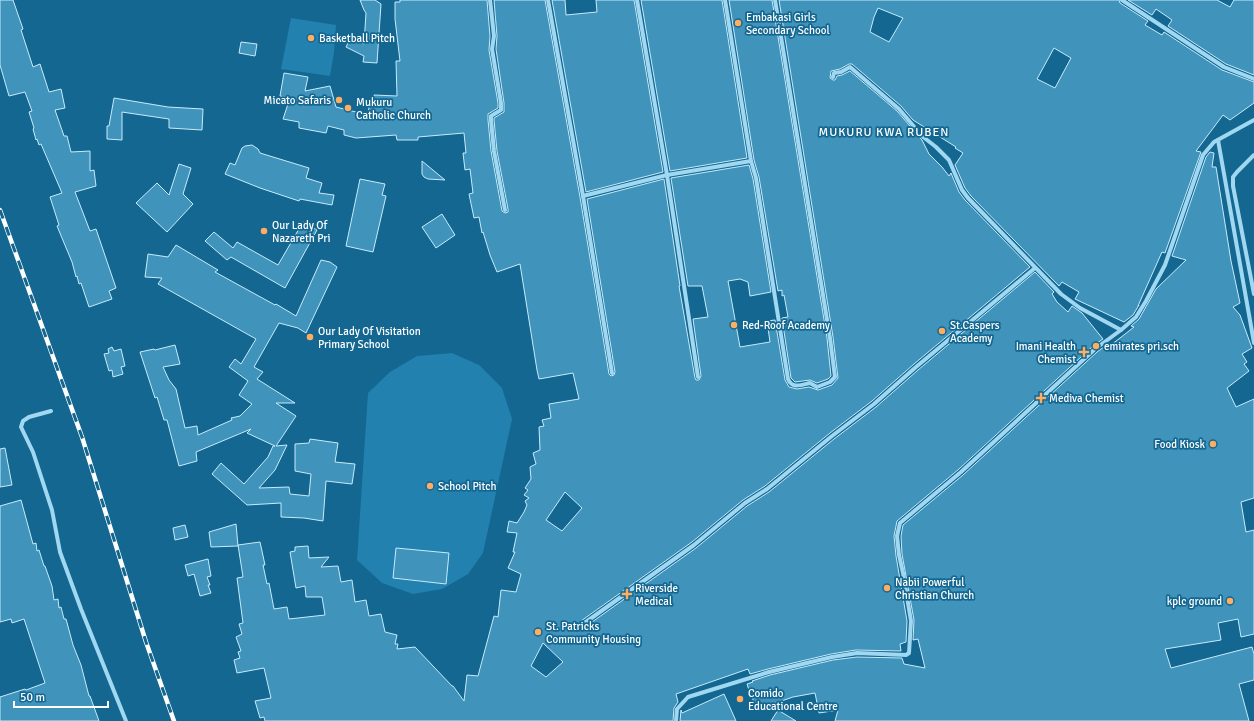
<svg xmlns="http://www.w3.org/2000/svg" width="1254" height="721" font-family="Signika,sans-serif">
<rect width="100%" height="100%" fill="#136791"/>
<g fill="#2281ae">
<path d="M291 18 336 25 334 52 330 76 281 69Z"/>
<path d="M452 353 479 365 502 388 512 419 483 553 468 574 442 589 413 594 382 583 357 560 368 393 390 372 417 356Z"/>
</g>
<g fill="#4093bb" stroke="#c7ebfc" fill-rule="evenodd">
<path d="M0 0H13L23 29 21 30 33 67 40 64 49 92 61 89 65 108 55 110 64 136H67L71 152 90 151V171L94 170 96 186 75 192 90 231 96 229 116 288 109 291 112 299 89 307 81 283 79 284 77 276 76 277 72 262 57 226 59 225 50 197 62 193 41 144 39 145 37 139 36 140 33 129 34 128 29 112 32 111 25 92 9 96 0 65Z"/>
<path d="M360 0H375L381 4 377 63 363 62 364 56 346 47 351 37 364 44 366 13 364 10Z"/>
<path d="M400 0H487L490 36 489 50 498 103V108L488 114V120L491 151 502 211 505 213 508 212V209L497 151 494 120V118L504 112V103L496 49 497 36 494 0H545L580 197 609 374 611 376 614 375 615 372 587 199 664 179 680 286H679L695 378 696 380H699L701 376 693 319 708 317 702 286H688L671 178 749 165 753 179 771 292 750 296 748 282 740 279 728 281 740 347 770 342 767 321 775 320 785 380 789 387 797 389 809 387 818 390 832 385 838 378 833 337 779 0H1119L1120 3 1148 21 1145 25 1162 35 1164 32 1222 70 1254 82V103L1230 120 1223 115 1196 151 1201 152 1165 253 1162 252 1138 306 1139 305 1133 315 1124 322 1075 299 1079 292 1062 282 1059 286 971 196 965 188 955 165 963 153 955 148 956 147 913 120 901 106 852 64H849L840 69 831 71 830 78 833 80H835L837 76 842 75 850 71 897 111 922 140 929 154 942 167 949 176 951 173 959 192 965 200 1030 267 914 364 872 401 830 433 765 486 743 500 692 542 581 621 580 625 582 627H585L696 548 747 506 769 492 834 439 876 407 918 370 1035 272 1054 292 1052 294 1057 302 1068 312 1072 306 1082 313 1103 339 1093 346 959 469 897 521 894 536 896 556 907 621 906 642 900 644 901 651 856 650 831 654 768 669 750 674 748 669 676 694 678 702 674 708 673 721H265L264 717 260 718 255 701 271 698 264 668 237 673 234 660 240 658 238 652 241 651 236 637 242 634 239 624 243 623 237 578 243 577 238 545 260 542 265 565H263L267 584 269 583 274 609 287 607 289 619 325 615 322 597H306L305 586 296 588 290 552 295 551V547L308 546 309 558 329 557 321 567 338 566 341 582 352 580 355 602 366 600 369 616 381 614 385 632 397 635 395 644H398L397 649 415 647 452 686H453L464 701 467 675 478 676 494 616 498 617 501 590 516 592 521 574 508 568 515 552H513L517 533 507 532 509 521 517 523 524 512 527 505 525 501 529 498 524 495 528 490 525 488 531 479 530 467 536 464 533 453 540 450 539 427 544 426 542 420 551 418 549 404 579 399 573 373 539 379 537 370 520 264 497 272 490 255 483 232 482 233 479 217 474 218 469 194 473 193 470 169 465 170 463 153H466L464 133 418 137V140H397L396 135 356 138 344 135V130L328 126 326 133 299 128V122L283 119 290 98 280 96 284 73 308 77 305 91 330 86 336 107 368 115 370 99 373 100 374 95 397 96 396 61H400L395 19V2H400ZM878 8 903 18 889 42 870 32 874 17ZM1054 48 1071 58 1055 88 1037 79ZM565 492 582 508 562 531 546 520ZM543 643 563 662 546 677 531 666Z"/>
<path d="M552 0H565L566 15 597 12 596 0H634L663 172 586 192Z"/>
<path d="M641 0H722L747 158 670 171Z"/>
<path d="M729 0H772L827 338 831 376 828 379 817 383 810 380 795 382 791 378 782 318 788 317 784 295 782 296V290L778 291 759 177 754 160Z"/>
<path d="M1128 0H1217L1230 7 1234 0H1254V75L1226 64 1168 26 1172 20 1156 9 1152 15Z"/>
<path d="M241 42 257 44 255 56 239 53Z"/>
<path d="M114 98 168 107 203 109 202 130 169 128V119L122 112V140L107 139V126H109Z"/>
<path d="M252 145 258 149 260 153 309 168 306 178 322 183 319 193 334 195 332 205 300 199 299 201 260 188 225 174 230 163 235 165 242 148 245 146Z"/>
<path d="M1210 152 1214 153 1212 167H1216L1231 261 1240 303 1233 307 1240 315 1252 348 1242 354 1247 362 1244 364 1249 371 1227 388 1236 407 1254 399V498L1241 502 1246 532 1254 530V634L1241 637 1238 619 1218 623 1221 640 1165 649 1171 668 1252 647 1254 654V680L1239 684 1249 721H835L838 710 819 713 815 693 793 697 770 705 771 706 755 709 752 695 751 696 747 684 753 682 752 681 770 675 833 660 857 657 902 658 904 664 925 668 918 639 913 640 914 620 902 554 901 536 903 525 963 475 1097 352 1108 344 1111 345 1134 327 1131 326 1139 319 1156 289 1186 260 1172 256 1206 157Z"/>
<path d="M422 161 445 180 428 179 424 177 422 174Z"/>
<path d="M179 164 191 168 183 194 193 204 167 232 136 203 157 183 169 195Z"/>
<path d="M360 179 385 184 382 195 386 196 373 252 346 246Z"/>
<path d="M442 214 455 235 436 248 422 227Z"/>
<path d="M303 222 317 230 285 288 231 257 227 260 205 241 214 232 233 248 237 242 278 265Z"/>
<path d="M176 245 218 270 215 272 275 305 276 304 296 316 321 260 330 262 337 267 306 333 298 328 279 323 254 367 263 372 257 379 295 403H276L296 416 276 446 287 445 275 470 259 488 289 487 290 494 309 496 311 474 295 471V444L309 443 310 439 338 443 335 462 355 464 352 484 326 481 323 521 304 518 281 517V503L247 505 212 474 221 463 244 484 268 457 273 446H275L247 433 251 429 196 452 197 461 179 466 167 420H164L157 397 155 398 140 352 154 349 155 350 175 345 180 364 163 367 169 380 176 389 185 428 197 426 198 435 232 420 231 418 240 416 252 404 239 395 248 381 229 367 235 359 241 364 256 339 158 284 162 278 145 277 148 254 168 257Z"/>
<path d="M112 347 114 351 121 349 125 366 121 367 123 374 113 377 112 370 109 371 104 354 109 353 108 349Z"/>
<path d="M5 448 12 485 0 487V449Z"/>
<path d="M21 500 33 544 36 543 37 551 39 550 44 566H45L52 586 54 600 58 599 59 608 61 607 64 619H66L73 645 81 665 89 696H90L99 721H0V697L25 689 26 690 45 683 24 619 12 623 11 619 0 622V506Z"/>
<path d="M236 524 238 546 211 547 209 532Z"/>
<path d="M185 525 188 537 175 540 173 528Z"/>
<path d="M396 548 449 553 446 584 393 578Z"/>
<path d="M208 559 211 576 207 577 210 585H208L211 593 200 596 194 574 188 576 185 565Z"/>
<path d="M724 694 736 721H680L681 710 682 713Z"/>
<path d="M778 710 796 721H771Z"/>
</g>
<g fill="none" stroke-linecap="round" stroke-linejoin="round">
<g stroke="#a0d7f1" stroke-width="4">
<path d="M490 0 494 36 492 49 501 103V110L491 116V120L494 151 505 210"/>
<path d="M548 0 583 196 667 175 751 161"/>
<path d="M637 0 667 175 698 377"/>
<path d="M725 0 751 161 756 178 788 379C792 389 801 385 810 383L817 387 830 382 835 377 830 338 775 0"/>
<path d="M1122 0 1224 67 1254 79"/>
<path d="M833 77 834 73 841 72 850 67 899 109 922 136 936 147 949 160 962 190 968 198 1061 294 1080 308 1121 330"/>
<path d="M1218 140 1254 343"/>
<path d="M1254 155 1237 172 1233 177V186L1254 294"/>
<path d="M583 196 612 373"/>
<path d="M51 411 29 417 23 421 21 427 33 452 52 510 60 552 81 609 126 721"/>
<path d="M583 624 694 545 745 503 767 489 832 436 874 404 916 367 1035 268"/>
<path d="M676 721 677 709 688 697 769 672 832 657 857 653 906 655 909 653 911 621 903 573 899 555 897 536 900 523 961 472 1095 349 1121 330 1136 317 1146 301 1165 265 1203 155 1214 142 1254 120"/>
</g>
<defs>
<path id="rail" d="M0 210 82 437 146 642 174 721"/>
</defs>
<use href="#rail" stroke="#fff" stroke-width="4.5"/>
<use href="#rail" stroke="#136791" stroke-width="3" stroke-dasharray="9" stroke-linecap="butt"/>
</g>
<g fill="#ffad60" stroke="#136791" stroke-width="1.5">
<circle cx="738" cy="23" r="4"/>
<circle cx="311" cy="38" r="4"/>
<circle cx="339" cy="100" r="4"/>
<circle cx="348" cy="108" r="4"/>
<circle cx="264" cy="231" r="4"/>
<circle cx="734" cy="325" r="4"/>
<circle cx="942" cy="331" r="4"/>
<circle cx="310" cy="337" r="4"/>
<circle cx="1096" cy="346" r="4"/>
<path d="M1082 346h4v4h4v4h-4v4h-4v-4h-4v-4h4z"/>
<path d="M1039 392h4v4h4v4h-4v4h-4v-4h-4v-4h4z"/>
<circle cx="1213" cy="444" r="4"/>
<circle cx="430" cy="486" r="4"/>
<circle cx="887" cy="588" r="4"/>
<path d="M625 588h4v4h4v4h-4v4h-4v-4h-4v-4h4z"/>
<circle cx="1230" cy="601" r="4"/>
<circle cx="538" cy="632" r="4"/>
<circle cx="740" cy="699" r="4"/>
</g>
<g text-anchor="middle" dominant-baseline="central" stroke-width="3.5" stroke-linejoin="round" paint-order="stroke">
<g font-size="11" fill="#fff" stroke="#136791" text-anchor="start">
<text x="746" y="17">Embakasi Girls<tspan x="746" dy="13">Secondary School</tspan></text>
<text x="319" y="38">Basketball Pitch</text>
<text x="331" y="100" text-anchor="end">Micato Safaris</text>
<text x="356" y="102">Mukuru<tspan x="356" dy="13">Catholic Church</tspan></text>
<text x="272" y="225">Our Lady Of<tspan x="272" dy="13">Nazareth Pri</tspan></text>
<text x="742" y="325">Red-Roof Academy</text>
<text x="950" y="325">St.Caspers<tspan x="950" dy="13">Academy</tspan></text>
<text x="318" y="331">Our Lady Of Visitation<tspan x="318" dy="13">Primary School</tspan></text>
<text x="1076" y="346" text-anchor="end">Imani Health<tspan x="1076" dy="13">Chemist</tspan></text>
<text x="1104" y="346">emirates pri.sch</text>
<text x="1049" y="398">Mediva Chemist</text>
<text x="1205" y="444" text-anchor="end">Food Kiosk</text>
<text x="438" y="486">School Pitch</text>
<text x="895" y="582">Nabii Powerful<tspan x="895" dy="13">Christian Church</tspan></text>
<text x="635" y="588">Riverside<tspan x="635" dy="13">Medical</tspan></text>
<text x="1222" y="601" text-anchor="end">kplc ground</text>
<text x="546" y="626">St. Patricks<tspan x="546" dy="13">Community Housing</tspan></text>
<text x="748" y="693">Comido<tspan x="748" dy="13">Educational Centre</tspan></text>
</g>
<g font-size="12" letter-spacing="1" fill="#fff" stroke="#136791">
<text x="884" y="132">MUKURU KWA RUBEN</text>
</g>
</g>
<path d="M14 701v6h94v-6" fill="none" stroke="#ffffff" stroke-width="2"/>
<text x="20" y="701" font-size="12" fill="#ffffff" stroke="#136791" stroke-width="3" paint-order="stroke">50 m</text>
</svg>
